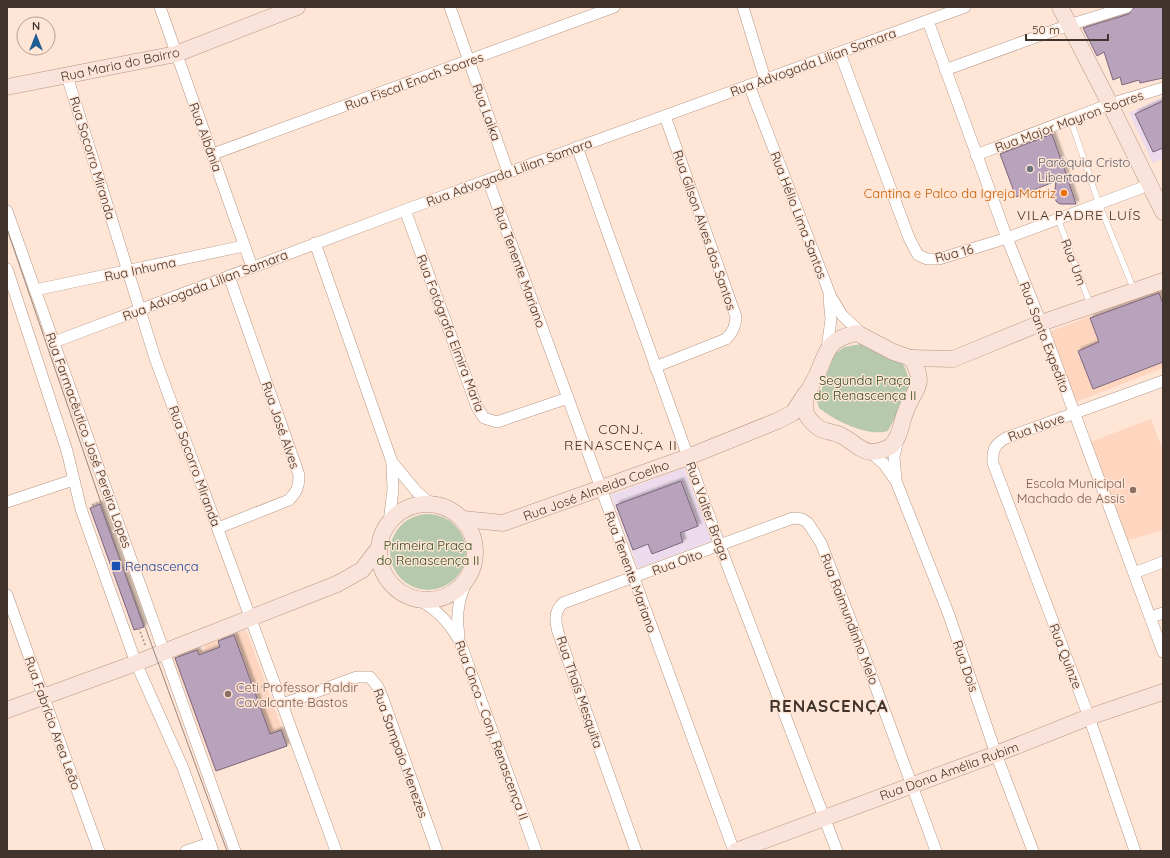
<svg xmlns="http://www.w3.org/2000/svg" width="1170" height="858" font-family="Quicksand,sans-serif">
<defs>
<filter id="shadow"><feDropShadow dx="3" dy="-3" stdDeviation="1" flood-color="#0004"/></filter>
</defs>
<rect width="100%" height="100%" fill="#ffe5d6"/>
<g fill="#ecdbec">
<path d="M1163 97V158L1153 163 1129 113Z"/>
<path d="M684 468 712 541 638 568 611 495Z"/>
</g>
<g fill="#fed6bf">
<path d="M1163 288V368L1076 402 1049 332Z"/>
<path d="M1151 419 1163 451V530L1122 542 1085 444Z"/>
<path d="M246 630 288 745 215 771 173 657 197 648 199 651 205 649 204 646Z"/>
</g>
<g fill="#b6c9ac">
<path d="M861 344 902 362C906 370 910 378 909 387 908 396 893 421 888 431 868 437 835 421 819 408L817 401 834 355 844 347Z"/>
<circle cx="428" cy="552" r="38"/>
</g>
<g fill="#b9a2bb" stroke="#7b667d" filter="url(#shadow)">
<path d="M1134 7H1163V78L1140 83 1139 80 1122 85 1120 77 1113 80 1104 52 1097 56 1083 28 1129 14Z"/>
<path d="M1163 101V148L1153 152 1135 114Z"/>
<path d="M1052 134 1069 183 1076 204H1060L1057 202 1054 198 1056 181 1016 197 1000 154Z"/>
<path d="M1159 293 1163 304V362L1093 389 1078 351 1099 342 1090 318Z"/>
<path d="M681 481 698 526 680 533 683 542 652 554 648 544 633 550 616 505Z"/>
<path d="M100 504 144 627 134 630 90 508Z"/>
<path d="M234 635 270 734 281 730 287 746 216 771 175 658 197 650 199 655 220 647 218 641Z"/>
</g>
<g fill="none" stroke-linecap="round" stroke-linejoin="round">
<defs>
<g id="lane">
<path d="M1070 118 1099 204 1134 290"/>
<path d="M1058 219 1090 304"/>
</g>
<g id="street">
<path d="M160 7 252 267"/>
<path d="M450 7 508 172"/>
<path d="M743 7 765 79"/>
<path d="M928 21 1007 238 1041 323 1163 652"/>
<path d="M840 53 909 238 918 255 927 259H939L1007 238 1149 185"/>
<path d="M945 70 1069 25 1127 7"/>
<path d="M67 76 155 358 336 851"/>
<path d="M749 85 831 297 842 315 863 335"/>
<path d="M577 147 720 546 837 851"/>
<path d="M213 154 614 7"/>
<path d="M976 155 1110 104 1163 88"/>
<path d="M488 180 734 851"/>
<path d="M405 210 477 407 484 418 497 422 568 398"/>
<path d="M7 211 235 851"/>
<path d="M315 243 392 462 417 492 431 504"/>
<path d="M7 269 67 451 81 509 136 663 183 768 213 851"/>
<path d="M35 290 244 246"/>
<path d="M54 342 405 210 965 7"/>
<path d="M827 349 831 319 829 298"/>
<path d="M655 367 726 339C733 332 735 327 736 317L665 116"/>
<path d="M870 452 884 464 896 481 949 615 996 754 1033 851"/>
<path d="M896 479 894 457 898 439"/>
<path d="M7 502 73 480"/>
<path d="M389 523 393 489 392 463"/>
<path d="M218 528 289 500C297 492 299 486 299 475L229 276"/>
<path d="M1134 573 1163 562"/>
<path d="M7 595 99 851"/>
<path d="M419 600C438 610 450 623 460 642L536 851"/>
<path d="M1151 617 1163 613"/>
<path d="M459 635C455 612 460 594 470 574"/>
<path d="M283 704 357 677H370L378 687 383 699 437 851"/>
<path d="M186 851 210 843"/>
<path d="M636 851 558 632C555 621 554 611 563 603L793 518 802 519 808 523 821 543 868 666 936 851"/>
<path d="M1135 851 1089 717 993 463C992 450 995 444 1006 438L1163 381"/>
</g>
<g id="secondary">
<path d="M1060 7 1110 104 1163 212"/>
<path d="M7 87 176 54 297 7"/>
<path d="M857 333 893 352 911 358C928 387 914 387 905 413 901 424 900 438 891 446 886 450 876 452 871 452 860 451 851 440 842 436 835 432 825 432 819 428 812 423 806 417 805 409 803 393 814 384 819 370 829 346 830 339 857 333Z"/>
<path d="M911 358 953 359 1041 323 1163 281"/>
<circle cx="427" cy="552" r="48"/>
<path d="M463 519 503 523 688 457 777 421 793 413 806 393"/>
<path d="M7 710 136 663 337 584 362 570 378 549"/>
<path d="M736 851 996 754 1089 717 1163 692"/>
</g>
</defs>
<use href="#lane" stroke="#b49685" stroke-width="6"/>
<use href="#street" stroke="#b49685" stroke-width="12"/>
<use href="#secondary" stroke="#b49685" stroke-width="17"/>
<g stroke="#b49f93" stroke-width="2" stroke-dasharray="2 2" stroke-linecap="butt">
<path d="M92 505 101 502"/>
<path d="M139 628 145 645"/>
<path d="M254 690 264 686"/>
</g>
<use href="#lane" stroke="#fff" stroke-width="5.5"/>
<use href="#street" stroke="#fff" stroke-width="11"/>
<use href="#secondary" stroke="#fae3da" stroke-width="16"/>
<path stroke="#9a877c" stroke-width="1" d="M7 229 121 561 227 851"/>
</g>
<circle fill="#6b7280" stroke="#ffe5d6" stroke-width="1.5" cx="1030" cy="169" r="4"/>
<circle fill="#e8710a" stroke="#ffe5d6" stroke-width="1.5" cx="1064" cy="193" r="4"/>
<g fill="#8d6e63" stroke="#ffe5d6" stroke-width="1.5">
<circle cx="1133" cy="490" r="4"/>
<circle cx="228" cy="694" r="4"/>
</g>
<rect fill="#1a4fb4" stroke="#ffe5d6" stroke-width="1.5" x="111" y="561" width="10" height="10" rx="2"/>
<g text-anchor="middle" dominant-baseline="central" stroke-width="3" stroke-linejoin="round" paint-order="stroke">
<g font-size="13" fill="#40342c" stroke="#ffe5d6">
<text transform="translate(813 62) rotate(-20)">Rua Advogada Lilian Samara</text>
<text transform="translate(120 64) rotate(-12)">Rua Maria do Bairro</text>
<text transform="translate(414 81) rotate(-20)">Rua Fiscal Enoch Soares</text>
<text transform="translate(487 112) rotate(70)">Rua Laika</text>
<text transform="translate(1069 121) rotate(-20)">Rua Major Mayron Soares</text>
<text transform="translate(206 137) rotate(70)">Rua Albânia</text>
<text transform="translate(93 158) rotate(73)">Rua Socorro Miranda</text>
<text transform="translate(509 172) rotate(-20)">Rua Advogada Lilian Samara</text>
<text transform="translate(799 215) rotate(69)">Rua Hélio Lima Santos</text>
<text transform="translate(705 230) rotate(71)">Rua Gilson Alves dos Santos</text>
<text transform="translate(954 253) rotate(-14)">Rua 16</text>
<text transform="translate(1074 262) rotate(69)">Rua Um</text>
<text transform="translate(520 267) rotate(70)">Rua Tenente Mariano</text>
<text transform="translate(140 269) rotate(-12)">Rua Inhuma</text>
<text transform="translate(205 285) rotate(-21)">Rua Advogada Lilian Samara</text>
<text transform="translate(451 333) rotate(69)">Rua Fotógrafa Elmira Maria</text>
<text transform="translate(1045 337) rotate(69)">Rua Santo Expedito</text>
<text transform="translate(281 425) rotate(71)">Rua José Alves</text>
<text transform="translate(1036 427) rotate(-20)">Rua Nove</text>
<text transform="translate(89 440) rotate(70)">Rua Farmacêutico José Pereira Lopes</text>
<text transform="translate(195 466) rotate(70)">Rua Socorro Miranda</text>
<text transform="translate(596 490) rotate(-20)">Rua José Almeida Coelho</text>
<text transform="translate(708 511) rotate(70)">Rua Valter Braga</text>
<text transform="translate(677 562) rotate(-20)">Rua Oito</text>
<text transform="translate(631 572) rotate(70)">Rua Tenente Mariano</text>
<text transform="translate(850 619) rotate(69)">Rua Raimundinho Melo</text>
<text transform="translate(1066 656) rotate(69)">Rua Quinze</text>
<text transform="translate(966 666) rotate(71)">Rua Dois</text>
<text transform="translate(580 692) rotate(71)">Rua Thaís Mesquita</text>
<text transform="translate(53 723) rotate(70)">Rua Fabrício Area Leão</text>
<text transform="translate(492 730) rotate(70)">Rua Cinco - Conj. Renascença II</text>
<text transform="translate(401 753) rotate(70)">Rua Sampaio Menezes</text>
<text transform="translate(949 771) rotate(-20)">Rua Dona Amélia Rubim</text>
</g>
<g font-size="13" fill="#5b616d" stroke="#ffe5d6" text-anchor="start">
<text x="1038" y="162">Paróquia Cristo<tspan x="1038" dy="15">Libertador</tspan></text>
</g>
<g font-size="13" fill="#c56008" stroke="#ffe5d6" text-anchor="end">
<text x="1056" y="193">Cantina e Palco da Igreja Matriz</text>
</g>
<g font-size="13" fill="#2e4a1a" stroke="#ffe5d6">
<text x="865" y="380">Segunda Praça<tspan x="865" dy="15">do Renascença II</tspan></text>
<text x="428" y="545">Primeira Praça<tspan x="428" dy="15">do Renascença II</tspan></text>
</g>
<g font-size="13" fill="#785e54" stroke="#ffe5d6" text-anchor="end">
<text x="1125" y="483">Escola Municipal<tspan x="1125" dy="15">Machado de Assis</tspan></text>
<text x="236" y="687" text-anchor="start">Ceti Professor Raldir<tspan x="236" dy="15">Cavalcante Bastos</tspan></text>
</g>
<g font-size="13" fill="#164399" stroke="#ffe5d6" text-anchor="start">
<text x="125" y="566">Renascença</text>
</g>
<g font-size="14" letter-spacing="1" fill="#40342c" stroke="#ffe5d6">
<text x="1079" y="215">VILA PADRE LUÍS</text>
<text x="621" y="429">CONJ.<tspan x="621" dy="16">RENASCENÇA II</tspan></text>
</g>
<g font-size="17" font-weight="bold" letter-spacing="1" fill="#40342c" stroke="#ffe5d6">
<text x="829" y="705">RENASCENÇA</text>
</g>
</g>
<rect width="1170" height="858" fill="none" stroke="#40342c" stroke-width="16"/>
<g transform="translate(36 36)"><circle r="19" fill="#ffe5d6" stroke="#b39e92"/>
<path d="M0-3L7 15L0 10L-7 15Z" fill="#1f5c93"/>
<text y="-6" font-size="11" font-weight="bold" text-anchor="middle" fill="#40342c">N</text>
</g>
<path d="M1026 34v6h82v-6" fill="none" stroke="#40342c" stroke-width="2"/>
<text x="1032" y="34" font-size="12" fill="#40342c" stroke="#ffe5d6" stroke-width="3" paint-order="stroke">50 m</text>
</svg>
